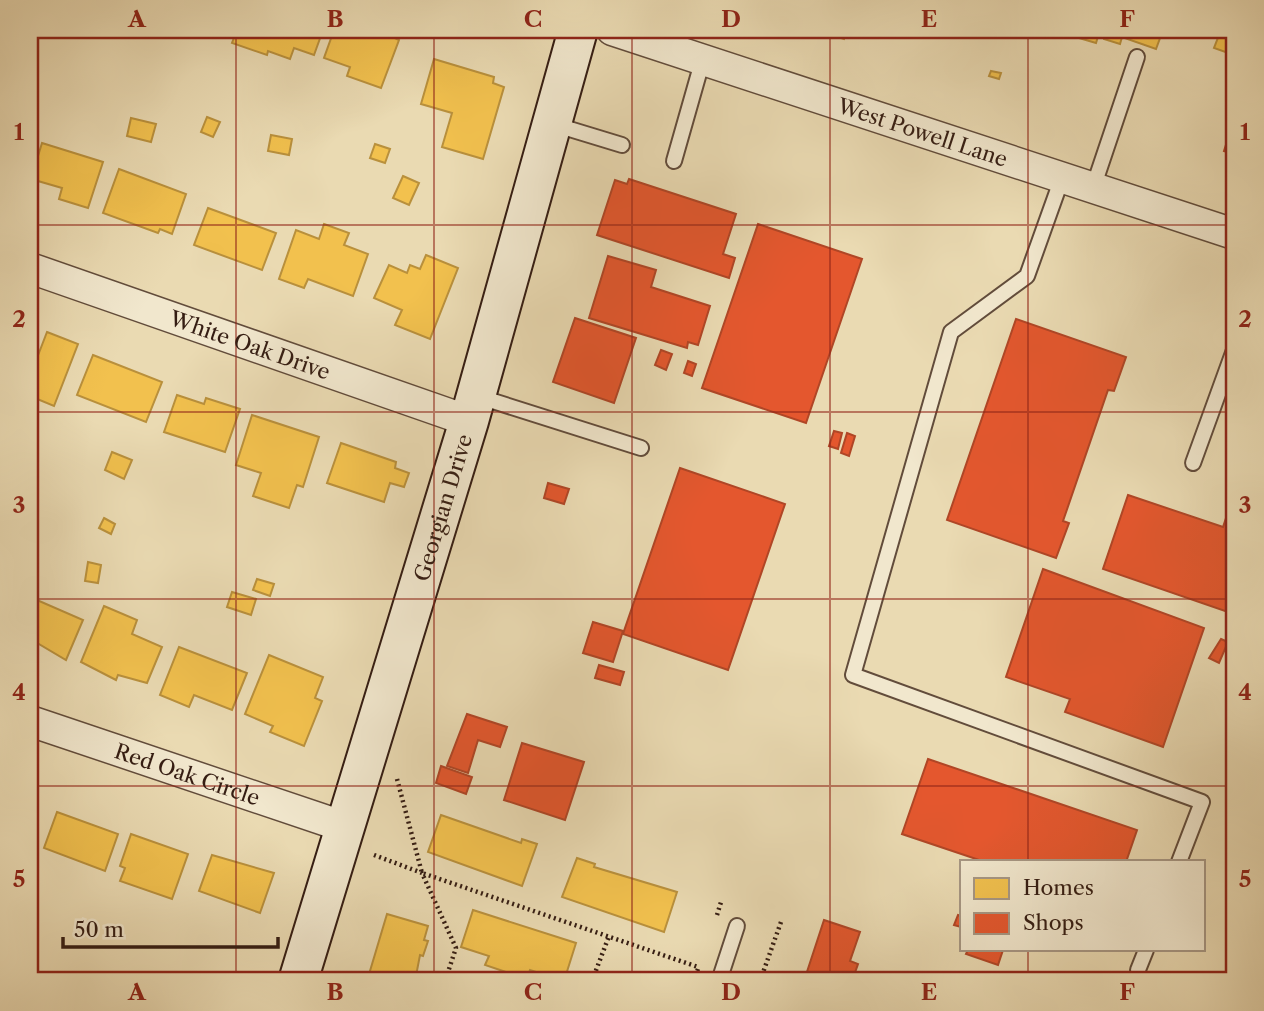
<svg xmlns="http://www.w3.org/2000/svg" width="1264" height="1011" font-family="'Libre Caslon Text',serif">
<rect width="100%" height="100%" fill="#eadab2"/>
<filter id="stains"><feTurbulence type="fractalNoise" baseFrequency=".00286" numOctaves="4"/><feColorMatrix values="0 0 0 0 .2 0 0 0 0 .09 0 0 0 0 .02 0 0 0 .5 -.17"/></filter>
<radialGradient id="worn" r=".72"><stop offset=".6" stop-color="#630" stop-opacity="0"/><stop offset="1" stop-color="#630" stop-opacity=".3"/></radialGradient>
<g fill="#f2c14e" stroke="#b9903c" stroke-width="2">
<path d="M237 30H323L314 55 294 48 290 59 268 51 267 55 232 43Z"/>
<path d="M334 30H378L399 40 381 88 347 76 350 67 324 58Z"/>
<path d="M817 30H847L844 39Z"/>
<path d="M1071 30H1100L1096 43 1069 35Z"/>
<path d="M1104 30H1163L1156 49 1122 37 1120 44 1104 39Z"/>
<path d="M1221 30H1234V55L1214 48Z"/>
<path d="M434 59 494 77 493 83 504 87 483 159 442 147 452 113 421 104Z"/>
<path d="M991 71 1001 73 999 79 989 76Z"/>
<path d="M207 117 220 122 213 137 201 132Z"/>
<path d="M131 118 156 124 151 142 127 136Z"/>
<path d="M271 135 292 139 289 155 268 151Z"/>
<path d="M42 143 103 162 88 208 59 199 62 188 31 179Z"/>
<path d="M375 144 390 149 385 163 370 158Z"/>
<path d="M119 169 186 194 172 234 160 229 158 233 103 213Z"/>
<path d="M403 176 419 183 409 205 393 198Z"/>
<path d="M208 208 276 233 262 270 194 245Z"/>
<path d="M324 224 349 233 344 245 368 254 353 296 308 279 304 288 279 279 296 230 319 239Z"/>
<path d="M426 255 458 268 430 339 395 325 402 310 374 298 389 265 407 273 410 265 420 269Z"/>
<path d="M47 332 78 344 54 406 30 396V355L37 358Z"/>
<path d="M93 355 162 382 146 422 77 395Z"/>
<path d="M177 395 204 404 206 398 240 409 225 452 164 432Z"/>
<path d="M252 415 319 437 303 487 297 485 289 508 253 496 261 473 236 465Z"/>
<path d="M341 443 396 462 395 468 409 473 404 487 390 483 384 502 327 483Z"/>
<path d="M112 452 132 460 124 479 105 470Z"/>
<path d="M104 518 115 524 111 534 99 528Z"/>
<path d="M88 562 101 565 98 583 85 581Z"/>
<path d="M257 579 274 584 270 596 253 590Z"/>
<path d="M232 592 256 599 251 615 227 607Z"/>
<path d="M30 597 83 620 66 660 32 640 30 645Z"/>
<path d="M104 606 137 620 132 634 162 647 147 683 118 675 116 680 81 662Z"/>
<path d="M179 647 247 673 232 710 194 695 189 707 160 695Z"/>
<path d="M269 655 323 677 315 698 322 701 304 746 270 732 273 726 245 714Z"/>
<path d="M57 812 118 834 105 871 44 848Z"/>
<path d="M441 815 521 843 522 839 537 844 522 886 428 852Z"/>
<path d="M131 834 188 854 172 899 120 881 125 868 120 866Z"/>
<path d="M212 855 274 873 260 913 199 891Z"/>
<path d="M577 858 595 864 594 867 677 892 664 932 562 897Z"/>
<path d="M473 910 576 943 564 981 530 970 527 979 485 965 489 956 461 947Z"/>
<path d="M387 914 428 926 424 940 428 941 423 956 420 955 415 981H367Z"/>
</g>
<g fill="#e4572e" stroke="#b04626" stroke-width="2">
<path d="M1234 119V154L1224 151Z"/>
<path d="M629 179 736 214 723 254 735 258 729 278 597 235 615 180 627 184Z"/>
<path d="M758 224 862 259 806 423 702 388Z"/>
<path d="M608 256 656 270 651 287 710 306 698 345 688 342 687 348 589 318Z"/>
<path d="M575 318 636 338 614 403 553 382Z"/>
<path d="M1016 319 1126 357 1114 391 1108 390 1063 521 1069 523 1056 558 947 520Z"/>
<path d="M661 350 672 354 666 370 655 365Z"/>
<path d="M688 361 696 364 692 376 684 373Z"/>
<path d="M834 431 842 433 838 449 829 446Z"/>
<path d="M847 433 855 436 849 456 841 453Z"/>
<path d="M680 468 785 504 728 670 623 634Z"/>
<path d="M548 483 569 489 564 504 544 498Z"/>
<path d="M1128 495 1223 527 1227 515 1234 518V595L1228 612 1103 569Z"/>
<path d="M1043 569 1204 628 1163 747 1065 712 1070 699 1006 677Z"/>
<path d="M593 622 623 631 613 662 583 653Z"/>
<path d="M1221 639 1228 642 1219 663 1209 658Z"/>
<path d="M599 665 624 672 620 685 595 678Z"/>
<path d="M467 714 507 727 500 747 478 740 468 773 447 766Z"/>
<path d="M522 743 584 762 565 820 504 800Z"/>
<path d="M928 759 1137 830 1126 862H985L902 834Z"/>
<path d="M441 766 472 777 466 794 436 783Z"/>
<path d="M958 915 961 916V927L954 925Z"/>
<path d="M824 920 860 932 850 961 858 964 852 981H804Z"/>
<path d="M968 950H1003L998 965 966 954Z"/>
</g>
<g fill="none" stroke-linecap="round" stroke-linejoin="round">
<defs>
<g id="lane">
<path d="M553 124 622 145"/>
<path d="M674 161 703 59"/>
<path d="M1062 178 1027 276 951 332 853 675 1202 802 1179 862"/>
<path d="M1093 188 1137 57"/>
<path d="M477 396 641 448"/>
<path d="M1193 463 1234 350"/>
<path d="M1138 970 1146 950"/>
<path d="M719 981 737 926"/>
</g>
<g id="street">
<path id="s1" d="M612 30 1234 234"/>
<path id="s2" d="M30 268 469 421"/>
<path id="s3" d="M30 721 345 827"/>
</g>
<g id="secondary">
<path id="s4" d="M298 981 469 421 578 30"/>
</g>
</defs>
<use href="#lane" stroke="#624c3b" stroke-width="18"/>
<use href="#street" stroke="#624c3b" stroke-width="33"/>
<use href="#secondary" stroke="#351d13" stroke-width="42"/>
<g stroke="#351d13" stroke-width="4.5" stroke-dasharray="2 3.5" stroke-linecap="butt">
<path d="M397 779 422 873 698 967"/>
<path d="M374 855 422 873 456 948 445 981"/>
<path d="M717 915 721 902"/>
<path d="M592 981 609 936"/>
<path d="M693 981 698 969"/>
<path d="M760 981 781 922"/>
</g>
<use href="#lane" stroke="#f1e7cd" stroke-width="14"/>
<use href="#street" stroke="#f1e7cd" stroke-width="30"/>
<use href="#secondary" stroke="#f1e7cd" stroke-width="38"/>
</g>
<path fill="none" stroke="#8f2418" stroke-width="2" stroke-opacity="0.55" d="M236 30V981M434 30V981M632 30V981M830 30V981M1028 30V862M30 225H1234M30 412H1234M30 599H1234M30 786H1234M1028 950V981"/>
<g text-anchor="middle" dominant-baseline="central" stroke-width="7" stroke-linejoin="round" paint-order="stroke">
<g font-size="21" fill="#351d13" stroke="#f1e7cd">
<text stroke="none"><textPath href="#s1" startOffset="327">West Powell Lane</textPath></text>
<text stroke="none"><textPath href="#s2" startOffset="233">White Oak Drive</textPath></text>
<text stroke="none"><textPath href="#s4" startOffset="495">Georgian Drive</textPath></text>
<text stroke="none"><textPath href="#s3" startOffset="166">Red Oak Circle</textPath></text>
</g>
</g>
<rect width="1264" height="1011" fill="none" stroke="#eadab2" stroke-width="77"/>
<rect x="960" y="860" width="245" height="91" fill="#f1e7cd" stroke="#a69683" stroke-width="2"/>
<rect x="974" y="878" width="35" height="21" fill="#f2c14e" stroke="#a69683" stroke-width="2"/>
<text x="1023" y="895" font-size="21" fill="#351d13">Homes</text>
<rect x="974" y="913" width="35" height="21" fill="#e4572e" stroke="#a69683" stroke-width="2"/>
<text x="1023" y="930" font-size="21" fill="#351d13">Shops</text>
<path d="M63 937v10h215v-10" fill="none" stroke="#351d13" stroke-width="3.5"/>
<text x="74" y="937" font-size="21" fill="#351d13" stroke="#f1e7cd" stroke-width="5" paint-order="stroke">50 m</text>
<rect x="38" y="38" width="1188" height="934" fill="none" stroke="#8f2418" stroke-width="2.5"/>
<g font-size="23" text-anchor="middle" font-weight="bold" fill="#8f2418">
<text x="137" y="27">A</text>
<text x="335" y="27">B</text>
<text x="533" y="27">C</text>
<text x="731" y="27">D</text>
<text x="929" y="27">E</text>
<text x="1127" y="27">F</text>
<text x="19" y="140">1</text>
<text x="1245" y="140">1</text>
<text x="19" y="327">2</text>
<text x="1245" y="327">2</text>
<text x="19" y="513">3</text>
<text x="1245" y="513">3</text>
<text x="19" y="700">4</text>
<text x="1245" y="700">4</text>
<text x="19" y="887">5</text>
<text x="1245" y="887">5</text>
<text x="137" y="1000">A</text>
<text x="335" y="1000">B</text>
<text x="533" y="1000">C</text>
<text x="731" y="1000">D</text>
<text x="929" y="1000">E</text>
<text x="1127" y="1000">F</text>
</g>
<rect width="100%" height="100%" filter="url(#stains)"/>
<rect width="100%" height="100%" fill="url(#worn)"/>
</svg>
